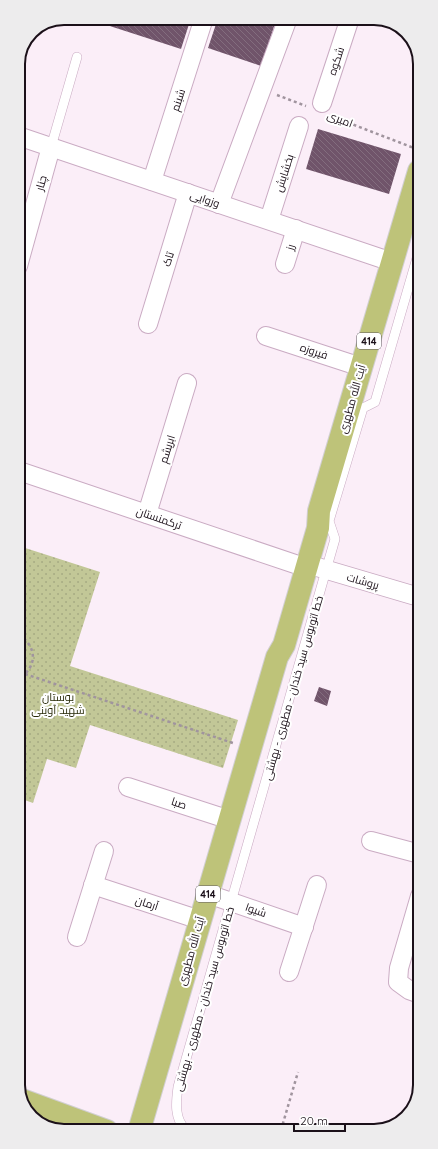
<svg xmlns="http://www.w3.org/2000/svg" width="438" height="1149" font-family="Quicksand,Cairo,sans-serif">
<defs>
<pattern id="park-dots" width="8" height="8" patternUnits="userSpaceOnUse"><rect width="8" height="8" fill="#c2c797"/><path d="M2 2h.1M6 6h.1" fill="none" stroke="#a6aa82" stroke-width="1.8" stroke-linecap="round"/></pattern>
<pattern id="building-back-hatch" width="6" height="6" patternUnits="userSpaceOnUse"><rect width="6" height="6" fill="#70546a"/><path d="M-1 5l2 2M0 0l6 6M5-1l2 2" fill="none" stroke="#836d7e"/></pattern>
</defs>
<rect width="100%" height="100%" fill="#fbeef8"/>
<path fill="url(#park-dots)" d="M19 546 100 572 70 666 238 720 223 768 90 725 76 768 47 759 33 803 19 798Z"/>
<g fill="url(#building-back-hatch)">
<path d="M85 18H191L181 49Z"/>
<path d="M218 18H277L261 66 208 48Z"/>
<path d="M318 129 401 154 389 194 306 169Z"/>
<path d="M319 687 331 691 327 706 314 701Z"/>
</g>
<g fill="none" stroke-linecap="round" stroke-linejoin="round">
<defs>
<g id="service">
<path d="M51 147 77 57"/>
<path d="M186 1130C174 1119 176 1102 178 1087L335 539 329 521 363 408 375 402 419 251"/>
</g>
<g id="minor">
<path d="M322 103 350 18"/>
<path d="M18 136 392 262"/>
<path d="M152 181 204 18"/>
<path d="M219 204 288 18"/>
<path d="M269 220 299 126"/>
<path d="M285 264 296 229"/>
<path d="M18 266 51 147"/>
<path d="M148 324 188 193"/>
<path d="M266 336 361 367"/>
<path d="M19 471 298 565"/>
<path d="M147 514 187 383"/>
<path d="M307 564 419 597"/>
<path d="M128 787 230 820"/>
<path d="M371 841 420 854"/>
<path d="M93 885 200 920"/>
<path d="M208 894 304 927"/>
<path d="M420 896 399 968 398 982 409 990 420 994"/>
<path d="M77 937 104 851"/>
<path d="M289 972 317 885"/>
</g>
<g id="primary">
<path d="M22 1100 107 1131"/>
<path d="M139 1131 277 657 284 645 318 528 319 511 419 171"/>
</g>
</defs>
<use href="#service" stroke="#caabc3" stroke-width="10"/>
<use href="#minor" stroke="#caabc3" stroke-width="20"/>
<use href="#primary" stroke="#d1cfd1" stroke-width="24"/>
<g stroke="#a0949e" stroke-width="2.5" stroke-dasharray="3 3" stroke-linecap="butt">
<path d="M277 95 306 106"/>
<path d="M331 116 419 150"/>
<path d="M19 635C37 646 38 667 19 678"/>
<path d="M25 674 233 743"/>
<path d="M281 1130 298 1072"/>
</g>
<use href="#service" stroke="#fff" stroke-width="9"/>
<use href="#minor" stroke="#fff" stroke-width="18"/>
<use href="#primary" stroke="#bec379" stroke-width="22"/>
</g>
<g text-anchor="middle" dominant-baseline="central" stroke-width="4" stroke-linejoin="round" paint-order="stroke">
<g fill="#fff" stroke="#5f585e" stroke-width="1">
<rect x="357" y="333" width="24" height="16" rx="3"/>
<rect x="196" y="886" width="24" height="16" rx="3"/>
</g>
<g font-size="10" font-weight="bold" fill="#1b1019">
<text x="369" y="341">414</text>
<text x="208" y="894">414</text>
</g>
<g font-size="11" fill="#1b1019" stroke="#fff">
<text transform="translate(336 61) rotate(-72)">شکوه</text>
<text transform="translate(178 100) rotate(-72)">شبنم</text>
<text transform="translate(340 119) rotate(21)">امیری</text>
<text transform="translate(284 173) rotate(-72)">بخشایش</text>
<text transform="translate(41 183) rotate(-75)">چنار</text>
<text transform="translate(205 199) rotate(19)">وزوایی</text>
<text transform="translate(290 247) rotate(-73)">رز</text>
<text transform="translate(168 259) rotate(-73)">تاک</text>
<text transform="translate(314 351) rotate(18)">فیروزه</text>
<text transform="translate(352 399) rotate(-74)">آیت الله مطهری</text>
<text transform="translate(167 449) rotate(-73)">ابریشم</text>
<text transform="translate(159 518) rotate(19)">ترکمنستان</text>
<text transform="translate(363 581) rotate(16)">پروشات</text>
<text transform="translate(293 688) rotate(-74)">خط اتوبوس سید خندان - مطهری - بهشتی</text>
<text transform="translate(179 803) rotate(18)">صبا</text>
<text transform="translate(147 903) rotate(18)">آرمان</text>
<text transform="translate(256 910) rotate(19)">شیوا</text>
<text transform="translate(191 951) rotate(-74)">آیت الله مطهری</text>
<text transform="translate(204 999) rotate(-74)">خط اتوبوس سید خندان - مطهری - بهشتی</text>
</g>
<g font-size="11" fill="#2a2c0a" stroke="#fff">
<text x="58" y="697">بوستان<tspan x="58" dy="13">شهید آوینی</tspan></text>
</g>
</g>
<path d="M0 0H438V1149H0ZM64 25H374A39 39 0 0 1 413 64V1085A39 39 0 0 1 374 1124H64A39 39 0 0 1 25 1085V64A39 39 0 0 1 64 25Z" fill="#edeced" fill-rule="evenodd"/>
<path fill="none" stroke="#1b1019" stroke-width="2" d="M64 25H374A39 39 0 0 1 413 64V1085A39 39 0 0 1 374 1124H64A39 39 0 0 1 25 1085V64A39 39 0 0 1 64 25Z"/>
<path d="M294 1125v6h51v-6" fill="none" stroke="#1b1019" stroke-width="2"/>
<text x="300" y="1125" font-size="12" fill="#1b1019" stroke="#ffffff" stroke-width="3" paint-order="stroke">20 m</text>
</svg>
